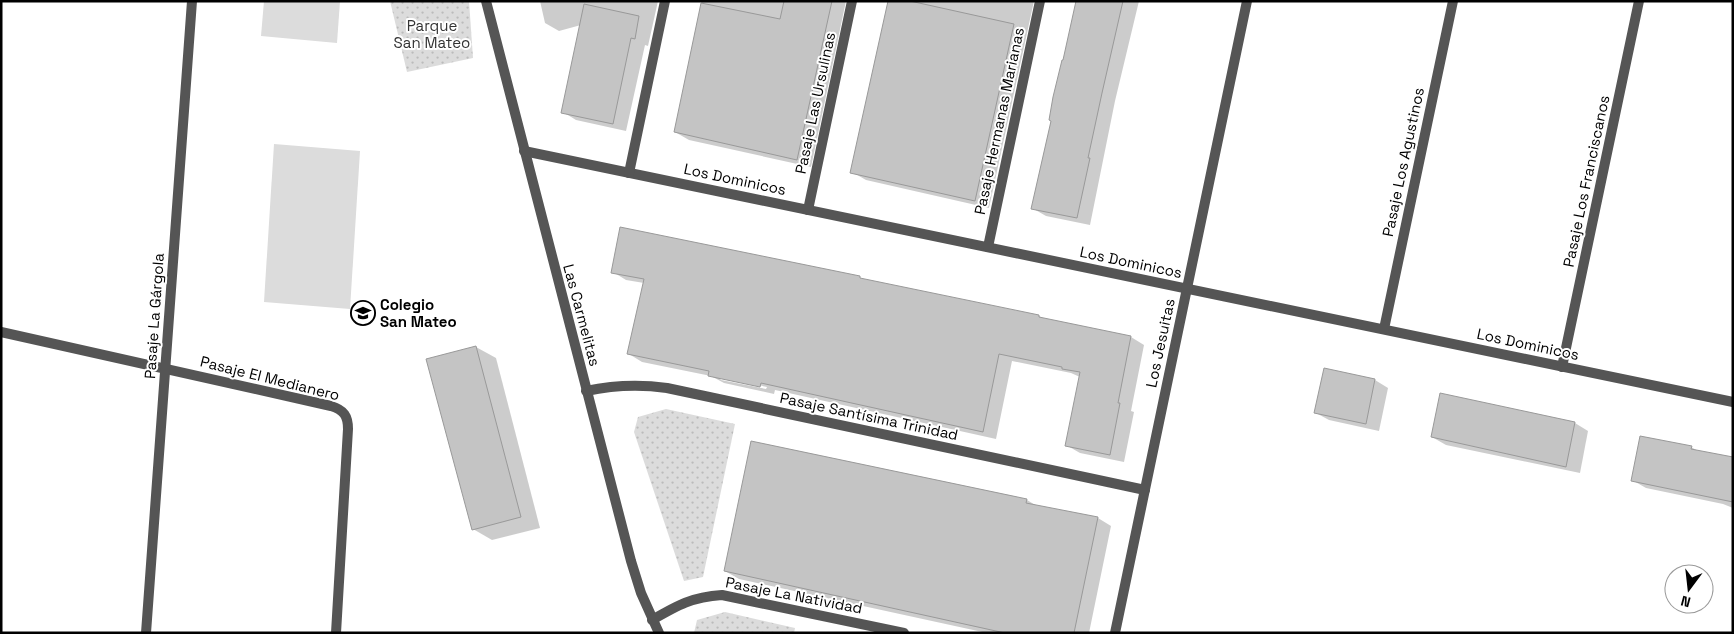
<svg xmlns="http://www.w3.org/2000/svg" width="1734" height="634" font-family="'Space Grotesk',sans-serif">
<defs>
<pattern id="grass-dots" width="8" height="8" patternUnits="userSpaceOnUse" patternTransform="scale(1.25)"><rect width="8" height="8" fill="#dcdcdc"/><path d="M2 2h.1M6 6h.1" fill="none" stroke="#bbb" stroke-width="1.8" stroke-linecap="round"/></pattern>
</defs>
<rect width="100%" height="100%" fill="#fff"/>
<g fill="url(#grass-dots)">
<path d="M390 1H469L473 58 407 72Z"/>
<path d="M666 409 735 424 703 577 684 581 634 432 638 417Z"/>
<path d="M725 612 795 628 794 633H694L697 620Z"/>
</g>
<g fill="#dcdcdc">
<path d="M264 1H340L337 43 261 36Z"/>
<path d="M274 144 360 151 350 309 264 302Z"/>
</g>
<g fill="#0003" fill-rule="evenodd">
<path d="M540 1H658L648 46 645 45 626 131 576 120 563 112 581 25 559 31 545 23Z"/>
<path d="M702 1H846L811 167 689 140 675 132Z"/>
<path d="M889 1H1034L989 208 866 180 852 172Z"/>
<path d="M1078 1H1139L1115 101 1090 225 1046 216 1032 208Z"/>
<path d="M613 272 860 278 864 280 1039 316 1046 320 1131 337 1144 345 1131 411 1134 412 1124 462 1080 453 1066 445 1080 377 1071 373 1012 361 996 439 775 390 774 394 724 383 711 376 642 362 629 354 644 283 626 280ZM718 376 767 387 766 389 721 380Z"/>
<path d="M476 347 496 358 540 528 492 540 473 529Z"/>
<path d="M1375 380 1388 388 1379 431 1329 420 1316 413Z"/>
<path d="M1575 423 1588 431 1580 473 1446 445 1432 437Z"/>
<path d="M1691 447 1698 451 1733 458V508L1723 504 1646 488 1632 480Z"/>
<path d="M1027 500 1037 506 1098 518 1111 526 1089 633H987L739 579 725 571Z"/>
</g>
<g fill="#c4c4c4" stroke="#999">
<path d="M784 1H832L797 160 674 132 701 3 780 19Z"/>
<path d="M888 1H910L1014 24 975 201 850 173Z"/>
<path d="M1076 1H1123L1102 93 1088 158H1090L1077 218 1031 209 1051 121 1049 120 1053 97 1062 60H1063Z"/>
<path d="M584 4 639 16 635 39 631 38 613 124 561 113Z"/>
<path d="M620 227 860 276V278L1039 315V317L1131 336 1118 403H1120L1110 455 1065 446 1080 372 1062 369V367L999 354 983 432 761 383 760 387 708 376 709 371 627 354 644 279 611 273Z"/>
<path d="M476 346 521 517 472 530 426 359Z"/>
<path d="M1324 368 1375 379 1366 424 1314 413Z"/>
<path d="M1440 393 1575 422 1566 467 1431 437Z"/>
<path d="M1640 436 1692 446 1691 449 1733 457V502L1631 481Z"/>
<path d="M751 441 1027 499 1026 503 1098 517 1074 633H1005L724 571Z"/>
</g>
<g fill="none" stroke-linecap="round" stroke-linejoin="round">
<g stroke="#555" stroke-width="10">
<path d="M486 1 631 561 641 593 659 633"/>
<path d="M524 151 1733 402"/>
<path d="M629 173 665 1"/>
<path d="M808 210 852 1"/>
<path d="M988 247 1040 1"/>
<path d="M1384 329 1453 1"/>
<path d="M1 332 331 406C344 410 348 416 348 429L336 633"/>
<path d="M1562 367 1639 1"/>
<path d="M586 391C614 385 639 384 667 388L1145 490"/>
<path d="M652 620C678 605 692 597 722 595L904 633"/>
<path d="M146 633 192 1"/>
<path d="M1115 633 1247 1"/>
</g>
</g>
<defs>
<symbol id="school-ring" viewBox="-11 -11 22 22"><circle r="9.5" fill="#fff" stroke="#000" stroke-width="1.5"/><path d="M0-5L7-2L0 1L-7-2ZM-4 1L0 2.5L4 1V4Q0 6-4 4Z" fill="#000"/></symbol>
</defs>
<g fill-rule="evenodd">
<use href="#school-ring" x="349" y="299" width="28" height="28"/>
</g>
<g text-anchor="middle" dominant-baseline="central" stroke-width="4" stroke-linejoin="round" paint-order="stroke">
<g font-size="15" fill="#333" stroke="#fff">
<text x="432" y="25">Parque<tspan x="432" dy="17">San Mateo</tspan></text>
</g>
<g font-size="15" fill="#000" stroke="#fff">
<text transform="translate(815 103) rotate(-78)">Pasaje Las Ursulinas</text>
<text transform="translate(999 121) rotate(-78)">Pasaje Hermanas Marianas</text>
<text transform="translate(1403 162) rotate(-78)">Pasaje Los Agustinos</text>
<text transform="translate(735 179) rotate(12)">Los Dominicos</text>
<text transform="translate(1586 181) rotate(-78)">Pasaje Los Franciscanos</text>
<text transform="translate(1131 262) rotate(12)">Los Dominicos</text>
<text transform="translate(582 315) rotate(75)">Las Carmelitas</text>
<text transform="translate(154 316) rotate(-86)">Pasaje La Gárgola</text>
<text transform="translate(1160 343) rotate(-78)">Los Jesuitas</text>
<text transform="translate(1528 344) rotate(12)">Los Dominicos</text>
<text transform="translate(270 378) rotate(14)">Pasaje El Medianero</text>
<text transform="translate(869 416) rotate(12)">Pasaje Santísima Trinidad</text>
<text transform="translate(794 595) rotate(11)">Pasaje La Natividad</text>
</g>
<g font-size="15" font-weight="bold" fill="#000" stroke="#fff" text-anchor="start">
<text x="380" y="304">Colegio<tspan x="380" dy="17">San Mateo</tspan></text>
</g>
</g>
<rect width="1734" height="634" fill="none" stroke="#000000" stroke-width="5"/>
<g transform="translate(1689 589) rotate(195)"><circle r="24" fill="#ffffff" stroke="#999999"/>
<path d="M0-4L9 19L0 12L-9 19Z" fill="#000000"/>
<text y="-8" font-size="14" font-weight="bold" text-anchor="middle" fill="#000000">N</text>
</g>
</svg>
